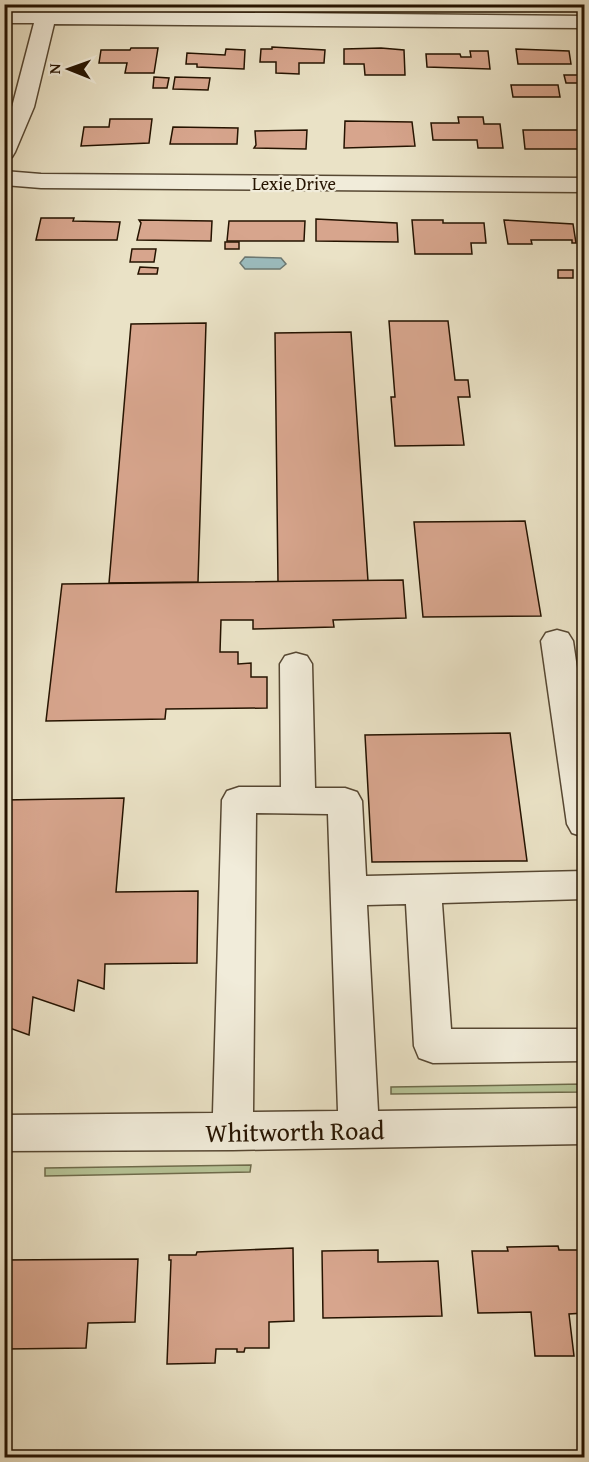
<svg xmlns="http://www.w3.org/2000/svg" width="589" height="1462" font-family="'Gentium Book Plus',serif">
<rect width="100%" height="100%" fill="#eae2c6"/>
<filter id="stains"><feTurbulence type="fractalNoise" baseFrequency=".00333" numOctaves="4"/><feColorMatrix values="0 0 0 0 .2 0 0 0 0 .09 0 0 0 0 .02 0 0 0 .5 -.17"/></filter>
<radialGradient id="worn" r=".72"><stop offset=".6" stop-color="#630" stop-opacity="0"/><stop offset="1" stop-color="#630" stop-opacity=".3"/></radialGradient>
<g fill="#b6c396" stroke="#6e6b4b" stroke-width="1.5">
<path d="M584 1084V1092L391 1094V1087Z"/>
<path d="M251 1165 250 1172 45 1176V1168Z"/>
</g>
<path fill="#9bbcbe" stroke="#6c7872" stroke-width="1.5" d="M245 257 281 258 286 264 280 269H245L240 263Z"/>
<g fill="#d7a58d" stroke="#251300" stroke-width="1.5">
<path d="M272 47 325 50 324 63H299V74L276 73V62H260L261 49H272Z"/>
<path d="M131 48H158L154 73H125L127 63H99L101 50H130Z"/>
<path d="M381 48 404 50 405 75H365L364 64H344V49Z"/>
<path d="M226 49 245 50 244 69 197 67V64H186L187 53 225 55Z"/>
<path d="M516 49 569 51 571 64H518Z"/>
<path d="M470 51H488L490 69 427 67 426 54H460L461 57H471Z"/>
<path d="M564 75H584V83H566Z"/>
<path d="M154 77 169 78 167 88H153Z"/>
<path d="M175 77 210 78 208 90 173 89Z"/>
<path d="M511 85H558L560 97H513Z"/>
<path d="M458 117H483L484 124H500L503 148H478L477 140H433L431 123H459Z"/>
<path d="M110 119H152L149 143 81 146 84 127H109Z"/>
<path d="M345 121 412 122 415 146 344 148Z"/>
<path d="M173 127 238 128 237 144H170Z"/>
<path d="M307 130 306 149 254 148 256 145 255 131Z"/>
<path d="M523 130H583L584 149H525Z"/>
<path d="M41 218H74L73 221 120 222 117 240H36Z"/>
<path d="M316 219 397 223 398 242 316 241Z"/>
<path d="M139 220 212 221 211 241 137 240 141 223Z"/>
<path d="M412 220H443V223H484L486 243H471L472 254H415Z"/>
<path d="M504 220 573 224 576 243H572V240H531L532 244H508Z"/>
<path d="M229 221H305L304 241H227Z"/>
<rect x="225" y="242" width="14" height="7"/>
<path d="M132 249H156L154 262H130Z"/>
<path d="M140 267 158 268 157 274H138Z"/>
<rect x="558" y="270" width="15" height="8"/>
<path d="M389 321H448L455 380H468L470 397H458L464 445 395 446 391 397H395Z"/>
<path d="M206 323 198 582 109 583 131 324Z"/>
<path d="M351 332 368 581 278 582 275 333Z"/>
<path d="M525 521 541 616 423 617 414 522Z"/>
<path d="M403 580 406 618 333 620 334 627 253 629V620H221L220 652H238V664L251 663V677H267V708L166 709 165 719 46 721 62 584Z"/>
<path d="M510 733 527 861 372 862 365 735Z"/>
<path d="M124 798 116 892 198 891 197 963 105 964 104 989 78 980 74 1011 33 997 29 1035 4 1026V800Z"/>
<path d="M558 1246 559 1250H584V1313L569 1314 574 1356H535L531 1312 478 1313 472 1251H508L507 1247Z"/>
<path d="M293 1248 294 1321 269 1322V1348H245L244 1352H237V1349H216L215 1363 167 1364 171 1260H169V1255H196L197 1252Z"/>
<path d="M378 1250V1262L438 1261 442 1316 323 1318 322 1251Z"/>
<path d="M138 1259 135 1322 88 1323 86 1348 6 1349 9 1324H4V1260Z"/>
</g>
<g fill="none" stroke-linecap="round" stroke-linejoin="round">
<defs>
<g id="minor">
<path d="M39 4H59L57 11 584 16V28L54 24 34 107 15 152 12 157 4 159V124L12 107 34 23H4V11H37Z"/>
<path d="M4 171 41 174 584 178V192L41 188 4 185Z"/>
<path d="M557 630 568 633 573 641 584 716V837L572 833 567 824 541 641 546 633Z"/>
<path d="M296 653 307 656 312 664 315 788H345L357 792 362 801 366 876 584 871V899L442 903 451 1029H584V1061L433 1063 419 1058 414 1046 406 904 367 905 378 1111 584 1108V1144L233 1150 4 1151V1115L213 1113 222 800 227 791 239 787H281L280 664 285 656ZM256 813 328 814 338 1111 253 1112Z"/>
</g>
</defs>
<use href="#minor" stroke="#564732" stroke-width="3"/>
<use href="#minor" fill="#f1ecda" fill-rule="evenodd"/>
</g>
<g text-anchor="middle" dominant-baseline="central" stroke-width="4.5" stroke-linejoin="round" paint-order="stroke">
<g font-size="18" fill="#251300" stroke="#f1ecda">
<text x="294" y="183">Lexie Drive</text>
</g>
<g font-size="26" fill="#251300" stroke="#f1ecda">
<text transform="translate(295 1131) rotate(-1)">Whitworth Road</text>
</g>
</g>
<rect width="589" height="1462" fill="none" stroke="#eae2c6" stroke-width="24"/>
<rect x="6" y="6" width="577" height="1450" fill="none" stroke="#251300" stroke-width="3"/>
<rect x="12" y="12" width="565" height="1438" fill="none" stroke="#251300" stroke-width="1.5"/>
<g transform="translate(69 69) rotate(271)" stroke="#f1ecda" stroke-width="4.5" paint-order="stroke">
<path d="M0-4.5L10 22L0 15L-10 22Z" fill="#251300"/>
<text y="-9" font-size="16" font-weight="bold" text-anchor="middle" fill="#251300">N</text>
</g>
<rect width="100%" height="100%" filter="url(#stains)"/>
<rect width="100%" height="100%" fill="url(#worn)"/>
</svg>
